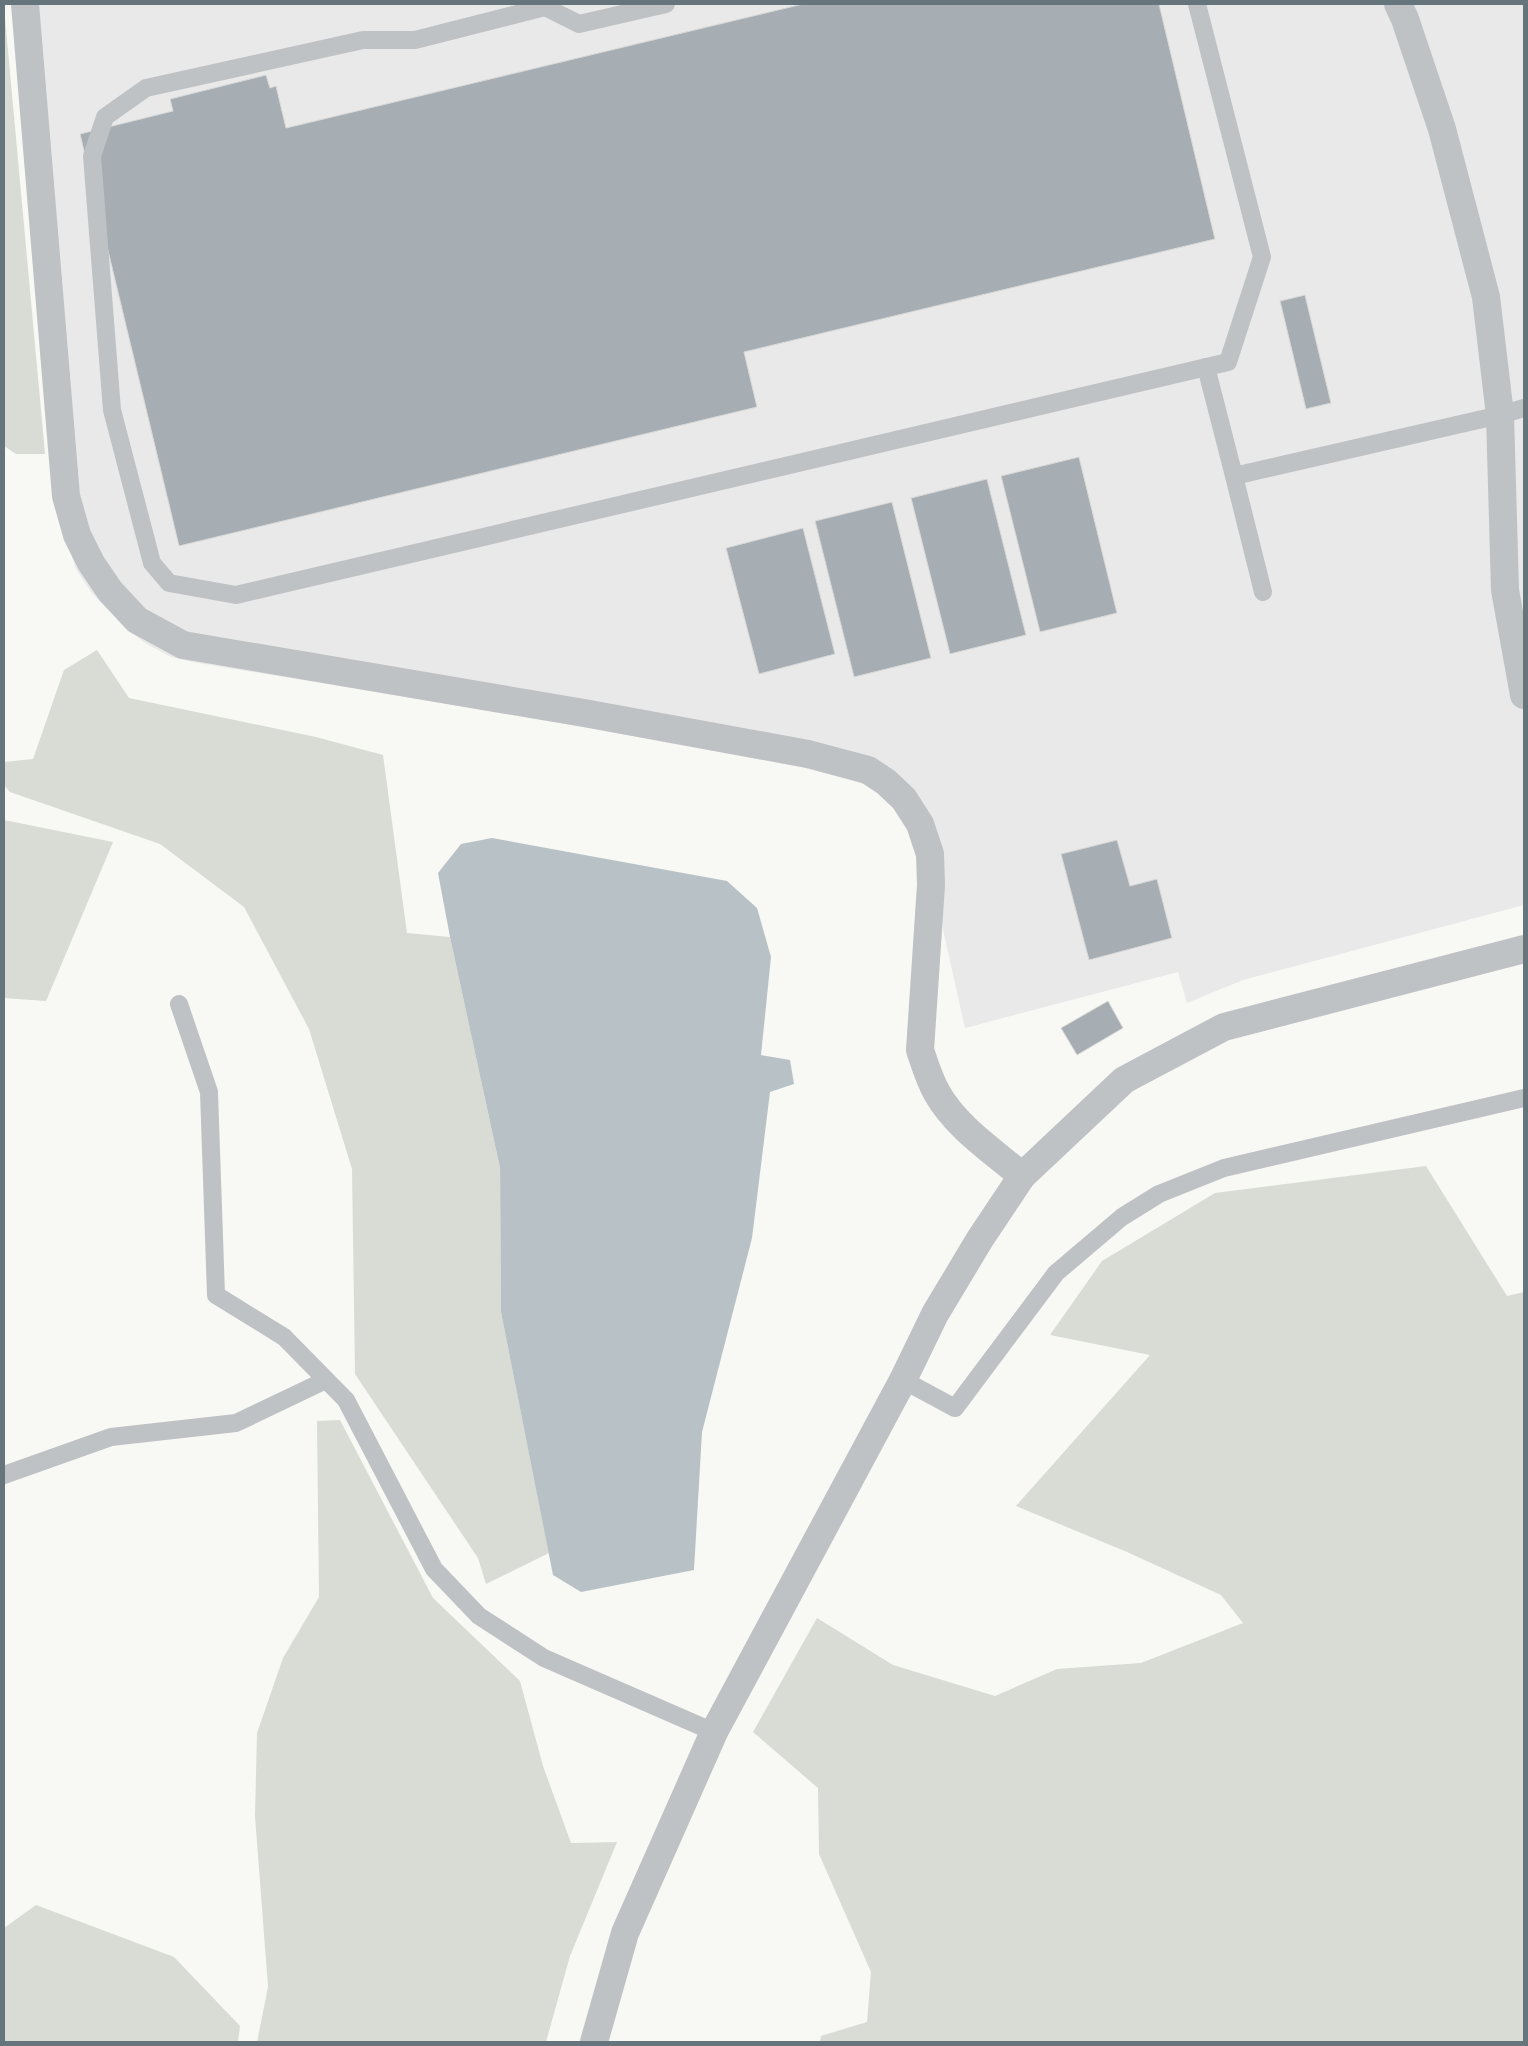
<svg xmlns="http://www.w3.org/2000/svg" width="1528" height="2046" font-family="'Golos Text',sans-serif">
<rect width="100%" height="100%" fill="#f8f8f5"/>
<path fill="#e8e9e8" d="M18 4H1524V905L1243 980 1187 1003 1178 972 965 1028 940 916 919 861 909 828 887 800 867 785 810 769 657 739 193 662 171 657 147 644 127 630 91 592 76 569 67 541Z"/>
<g fill="#d8dcd5">
<path d="M4 7 45 454H16L4 446Z"/>
<path d="M97 650 129 698 316 737 383 755 407 933 450 937 500 1168 501 1312 549 1553 486 1584 478 1558 355 1374 352 1169 309 1029 244 907 160 844 10 792 4 785V762L33 759 64 670Z"/>
<path d="M4 820 113 842 46 1001 4 998Z"/>
<path d="M1426 1166 1507 1296 1524 1292V2042H820L821 2036 867 2022 871 1972 819 1854 818 1788 753 1732 817 1618 893 1665 995 1696 1057 1669 1141 1663 1243 1623 1221 1595 1127 1552 1016 1506 1150 1355 1050 1335 1102 1261 1215 1193Z"/>
<path d="M340 1420 433 1598 520 1681 543 1766 571 1843 617 1842 570 1956 546 2042H257L268 1987 255 1816 257 1733 283 1658 319 1597 317 1421Z"/>
<path d="M36 1905 174 1957 240 2026 238 2042H4V1928Z"/>
</g>
<path fill="#b8c2c6" d="M492 838 727 881 757 908 771 957 761 1055 790 1060 794 1084 770 1092 752 1238 702 1432 694 1570 581 1592 553 1575 501 1312 500 1168 450 937 438 873 461 844Z"/>
<g fill="#a7aeb3" stroke="#d9d9d8">
<path d="M803 4H1159L1215 239 744 352 757 407 179 546 80 134 173 111 170 99 266 75 270 88 276 86 286 128Z"/>
<path d="M1305 295 1331 403 1306 409 1280 301Z"/>
<path d="M1079 457 1117 613 1040 632 1001 476Z"/>
<path d="M987 479 1026 635 950 654 911 498Z"/>
<path d="M892 502 931 658 854 677 815 521Z"/>
<path d="M803 528 835 654 759 674 726 548Z"/>
<path d="M1117 840 1130 886 1157 879 1172 938 1089 960 1061 854Z"/>
<path d="M1108 1001 1123 1028 1077 1055 1061 1028Z"/>
</g>
<g fill="none" stroke-linecap="round" stroke-linejoin="round">
<g stroke="#bec2c4" stroke-width="18">
<path d="M544 4 545 7 579 24 666 4"/>
<path d="M545 7 415 40H363L146 88 105 117 92 156 112 410 152 563 169 583 236 595 1228 362 1262 257 1197 4"/>
<path d="M1206 367 1234 476 1500 415 1524 408"/>
<path d="M1234 476 1263 592"/>
<path d="M179 1004 209 1092 216 1295 284 1337 346 1400 434 1569 479 1616 544 1658 714 1732"/>
<path d="M903 1380 955 1408 1056 1273 1122 1217 1159 1194 1224 1168 1524 1098"/>
<path d="M4 1475 111 1437 236 1423 326 1380"/>
</g>
<path stroke="#bec2c4" stroke-width="28" d="M25 4 66 496 77 535 91 563 110 591 137 620 183 645 584 713 808 754 868 770 886 782 904 799 920 824 930 854 931 885 920 1050C925 1065 929 1079 937 1093 956 1127 993 1151 1022 1176"/>
<g stroke="#bec2c4" stroke-width="28">
<path d="M1398 4 1405 19 1442 129 1486 297 1500 415 1505 590 1524 695"/>
<path d="M594 2042 625 1933 714 1732 903 1380 935 1314 980 1239 1022 1176 1124 1080 1224 1027 1524 949"/>
</g>
</g>
<rect width="1528" height="2046" fill="none" stroke="#66747c" stroke-width="10"/>
</svg>
